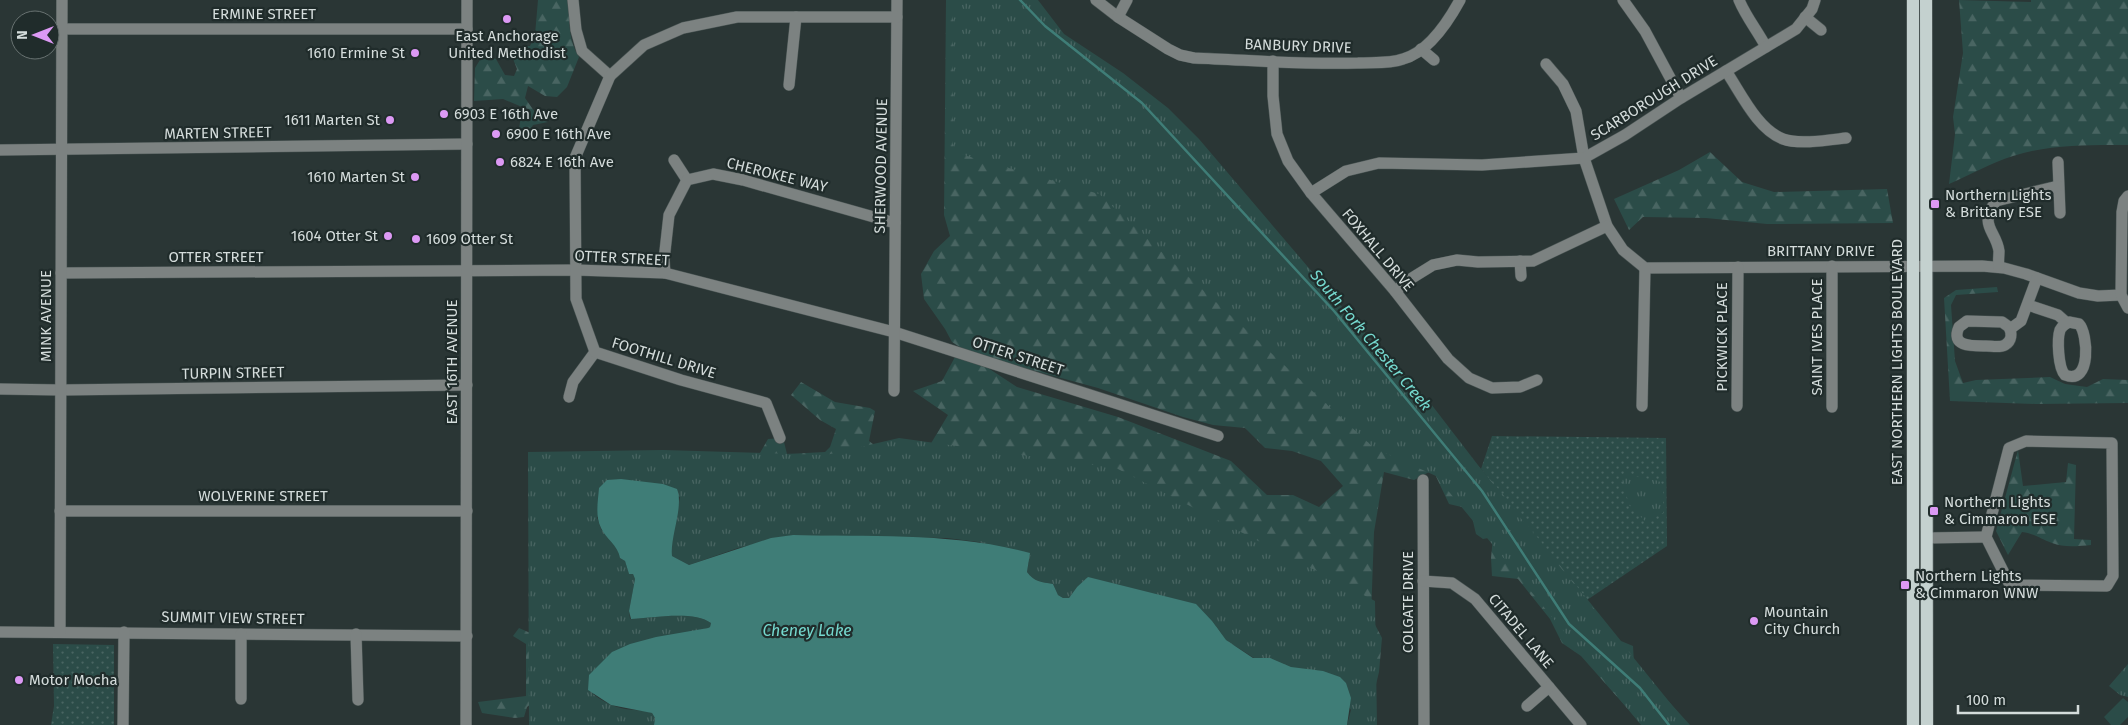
<svg xmlns="http://www.w3.org/2000/svg" width="2128" height="725" font-family="'Fira Sans',sans-serif">
<defs>
<pattern id="grass-dots" width="8" height="8" patternUnits="userSpaceOnUse" patternTransform="scale(1.25)"><rect width="8" height="8" fill="#2b4c48"/><path d="M2 2h.1M6 6h.1" fill="none" stroke="#496562" stroke-width="1.8" stroke-linecap="round"/></pattern>
<pattern id="forest-firs" width="22" height="20" patternUnits="userSpaceOnUse" patternTransform="scale(1.25)"><rect width="22" height="20" fill="#2b4c48"/><path d="M5 1l3.5 6h-7zM16 11l3.5 6h-7z" fill="#496562"/></pattern>
<pattern id="park-tufts" width="24" height="20" patternUnits="userSpaceOnUse" patternTransform="scale(1.25)"><rect width="24" height="20" fill="#2b4c48"/><path d="M3 7l-1-3M5 7V3M7 7l1-3M15 17l-1-3M17 17v-4M19 17l1-3" fill="none" stroke="#496562"/></pattern>
</defs>
<rect width="100%" height="100%" fill="#2a3635"/>
<g fill="url(#grass-dots)">
<path d="M1492 436 1666 438 1667 546 1587 600 1481 469Z"/>
<path d="M53 644 114 645V725H51L54 706Z"/>
</g>
<g fill="url(#forest-firs)">
<path d="M538 0H569C569 19 568 40 579 57L567 87 557 97 545 96 528 86 525 98 539 118 548 122 533 125 525 138 518 137 522 107 503 99 474 101 475 68 483 55 496 59 505 75 514 76 517 69 513 59 525 46H530L535 35Z"/>
<path d="M946 0H1037L1028 12 1305 274 1496 486 1621 641 1633 646 1634 663 1690 725H1642L1581 656 1562 643 1550 619 1518 579 1492 576 1491 558 1493 537 1483 539 1476 534 1470 509 1449 504 1433 470 1414 480 1384 472 1374 532 1371 617 1382 638 1379 672 1372 701 760 453 768 439 783 438 787 454 825 452 830 447 836 429 820 420 791 395 801 382 835 402 870 408 875 411 869 441 878 448 930 445 948 415 913 391 942 381 955 357 988 368 1017 387 1118 417 1231 461 1267 495H1293L1319 507 1343 486 1321 461 1292 451 1265 448 1245 428 1213 425 1183 417 1098 388 969 353 952 342 945 329 924 299 921 274 934 251 950 236 944 215Z"/>
<path d="M1959 0 2031 2V0H2128V145C2089 145 2051 144 2013 156 1991 163 1970 175 1949 184L1955 134 1953 117 1963 53Z"/>
<path d="M1710 152 1742 182 1774 192 1887 189 1893 223 1767 224 1706 218 1643 217 1629 230 1614 199 1679 170Z"/>
<path d="M1997 287 1998 292 1956 295 1951 305 1955 361 1963 383 1976 380 2050 377 2065 384 2087 387 2103 379 2128 380V403L2036 404 1950 401 1944 298 1956 290Z"/>
<path d="M2018 450 2023 486 2066 482 2068 463 2076 465 2074 539 2091 540V545C2079 546 2064 548 2052 543 2040 539 2036 534 2022 532L2008 555 1996 531Z"/>
<path d="M519 628 537 636 532 703 527 707 524 717 515 718 482 713 478 702 526 696V644L513 636Z"/>
</g>
<g fill="url(#park-tufts)">
<path d="M953 0H1038L1064 34 1123 73 1168 108 1199 139 1348 314 1431 404 1481 469 1688 725H1641L1436 476 1374 448 1099 194 953 152Z"/>
<path d="M899 438 1116 468 1375 601 1377 725H1347L1351 710 1323 671 1291 667 1270 658H1254L1226 640 1212 621 1077 587 1069 598H1063L1058 595 1053 584C1042 582 1034 582 1027 572L1030 553 1002 545 947 538 793 535 738 548 689 565 672 556 671 543 680 497 597 517 601 529 619 550 620 558 625 561 629 574H633L635 579 629 611 630 619C652 618 693 610 711 623L710 627 708 628 681 634 593 694C601 700 611 706 621 708 632 711 642 709 652 713L655 718 654 725H529L528 452 663 450 826 455Z"/>
<path d="M1628 475 1659 481 1663 487V513L1646 522 1629 505 1622 478Z"/>
<path d="M2128 664V697L2120 695 2109 686Z"/>
</g>
<path fill="#2b4c48" d="M2123 698 2128 702V717L2120 725H2111L2104 717Z"/>
<path fill="#3f7d77" d="M621 479 663 484 677 489C684 507 670 536 672 556L689 565 771 538 793 535C871 537 953 532 1030 553L1027 572C1034 582 1042 582 1053 584L1058 595 1063 598H1069L1077 587 1088 577 1196 604 1212 621 1226 640 1253 658H1270L1291 667 1323 671 1340 677 1346 683 1351 698 1347 725H654L655 718 652 713 611 705 588 690 589 675 612 652 630 644 656 637 708 628 710 627 711 623C694 610 651 618 631 619L629 611 635 579 633 574H629L625 561 620 558C618 545 606 539 601 528 595 516 598 501 599 488L607 480Z"/>
<g fill="none" stroke-linecap="round" stroke-linejoin="round">
<path stroke="#3f7d77" stroke-width="2.5" d="M1020 0 1045 26 1142 103 1334 311 1482 491 1569 624 1640 688 1669 725"/>
<defs>
<g id="minor">
<path d="M573 0 576 30 582 51 610 76"/>
<path d="M1096 0 1118 17 1168 49 1180 55 1194 58C1249 60 1303 65 1358 63 1372 62 1389 64 1403 59 1428 52 1448 22 1460 0"/>
<path d="M1623 0 1645 31 1681 98"/>
<path d="M1739 0C1746 17 1757 30 1766 47"/>
<path d="M1118 17 1127 0"/>
<path d="M1805 17 1821 30"/>
<path d="M62 29H467"/>
<path d="M1421 49 1434 60"/>
<path d="M1273 61V96L1277 134 1288 161 1311 193 1395 291 1448 359 1469 378 1492 388 1520 387 1537 380"/>
<path d="M1546 64 1563 84 1576 111 1584 158 1607 226 1623 250 1645 268 1982 266 2004 268 2026 274 2079 293 2098 296 2121 295"/>
<path d="M1726 71C1741 93 1757 129 1783 139 1799 145 1829 140 1846 138"/>
<path d="M789 85 796 17"/>
<path d="M0 150 467 144"/>
<path d="M674 160 687 180"/>
<path d="M2058 162 2060 213"/>
<path d="M1311 193 1346 171 1379 163 1482 165 1584 158 1625 135 1681 98 1796 29 1812 9 1815 0"/>
<path d="M2128 196 2124 201 2122 212 2121 295 2128 308"/>
<path d="M1520 261 1521 276"/>
<path d="M1999 267C1998 262 1999 256 1999 251 1996 230 1978 226 1996 201L2058 186"/>
<path d="M61 273 576 270 665 273 894 332 1218 436"/>
<path d="M665 273 664 260 669 215 687 180 713 174 743 180 895 223"/>
<path d="M1395 291 1412 278 1433 265 1457 260 1478 262 1533 261 1607 226"/>
<path d="M2028 305 2058 315 2067 323"/>
<path d="M1967 321 2002 322 2009 327C2012 333 2012 341 2005 345 2000 348 1992 346 1986 346 1972 346 1950 347 1959 327Z"/>
<path d="M2069 322 2079 324C2088 333 2092 386 2065 375 2058 368 2057 339 2060 330 2062 326 2065 324 2069 322Z"/>
<path d="M2010 329 2021 321 2037 278"/>
<path d="M0 389 61 390 467 385"/>
<path d="M894 391 897 0"/>
<path d="M569 397 573 382 595 352"/>
<path d="M1642 406 1645 268"/>
<path d="M1737 406 1738 267"/>
<path d="M1832 407V266"/>
<path d="M780 438 766 403 681 380 595 352 576 299 575 158 610 76 644 45 683 28 737 17H897"/>
<path d="M2026 441 2112 443 2113 576 2107 586 2010 585 1986 537 2009 448Z"/>
<path d="M1423 480 1424 725"/>
<path d="M60 511H467"/>
<path d="M1927 538 1986 537"/>
<path d="M1423 581 1452 583 1475 599 1581 725"/>
<path d="M0 632 467 636"/>
<path d="M60 632 62 0"/>
<path d="M356 634 358 700"/>
<path d="M241 699V634"/>
<path d="M1527 706 1549 687"/>
<path d="M123 725 124 632"/>
<path d="M466 725 467 0"/>
</g>
<g id="major">
<path d="M1926 0 1927 725"/>
<path d="M1913 725V0"/>
</g>
</defs>
<use href="#minor" stroke="#495453" stroke-width="12"/>
<use href="#major" stroke="#495453" stroke-width="14"/>
<use href="#minor" stroke="#7c8281" stroke-width="11"/>
<use href="#major" stroke="#c4d1cf" stroke-width="12"/>
</g>
<g fill="#dc99f4" stroke="#202c2b" stroke-width="2">
<circle cx="507" cy="19" r="5"/>
<circle cx="415" cy="53" r="5"/>
<circle cx="444" cy="114" r="5"/>
<circle cx="390" cy="120" r="5"/>
<circle cx="496" cy="134" r="5"/>
<circle cx="500" cy="162" r="5"/>
<circle cx="415" cy="177" r="5"/>
<rect x="1930" y="199" width="10" height="10" rx="2.5"/>
<circle cx="388" cy="236" r="5"/>
<circle cx="416" cy="239" r="5"/>
<rect x="1929" y="506" width="10" height="10" rx="2.5"/>
<rect x="1900" y="580" width="10" height="10" rx="2.5"/>
<circle cx="1754" cy="621" r="5"/>
<circle cx="19" cy="680" r="5"/>
</g>
<g text-anchor="middle" dominant-baseline="central" stroke-width="4.5" stroke-linejoin="round" paint-order="stroke">
<g font-size="15" fill="#d4dcdb" stroke="#202c2b">
<text x="264" y="14">ERMINE STREET</text>
<text transform="translate(1298 46) rotate(2)">BANBURY DRIVE</text>
<text transform="translate(1654 98) rotate(-32)">SCARBOROUGH DRIVE</text>
<text transform="translate(218 133) rotate(-1)">MARTEN STREET</text>
<text transform="translate(881 166) rotate(-89)">SHERWOOD AVENUE</text>
<text transform="translate(777 175) rotate(14)">CHEROKEE WAY</text>
<text transform="translate(1378 250) rotate(50)">FOXHALL DRIVE</text>
<text x="1821" y="251">BRITTANY DRIVE</text>
<text x="216" y="257">OTTER STREET</text>
<text transform="translate(622 258) rotate(3)">OTTER STREET</text>
<text transform="translate(46 316) rotate(-90)">MINK AVENUE</text>
<text transform="translate(1722 337) rotate(-90)">PICKWICK PLACE</text>
<text transform="translate(1817 337) rotate(-90)">SAINT IVES PLACE</text>
<text transform="translate(1018 356) rotate(18)">OTTER STREET</text>
<text transform="translate(664 358) rotate(17)">FOOTHILL DRIVE</text>
<text transform="translate(452 362) rotate(-90)">EAST 16TH AVENUE</text>
<text transform="translate(1897 362) rotate(-90)">EAST NORTHERN LIGHTS BOULEVARD</text>
<text transform="translate(233 373) rotate(-1)">TURPIN STREET</text>
<text x="263" y="496">WOLVERINE STREET</text>
<text transform="translate(1408 602) rotate(-90)">COLGATE DRIVE</text>
<text transform="translate(233 618) rotate(1)">SUMMIT VIEW STREET</text>
<text transform="translate(1521 631) rotate(50)">CITADEL LANE</text>
</g>
<g font-size="15" fill="#d4dcdb" stroke="#202c2b" text-anchor="start">
<text x="507" y="36" text-anchor="middle">East Anchorage<tspan x="507" dy="17">United Methodist</tspan></text>
<text x="405" y="53" text-anchor="end">1610 Ermine St</text>
<text x="454" y="114">6903 E 16th Ave</text>
<text x="380" y="120" text-anchor="end">1611 Marten St</text>
<text x="506" y="134">6900 E 16th Ave</text>
<text x="510" y="162">6824 E 16th Ave</text>
<text x="405" y="177" text-anchor="end">1610 Marten St</text>
<text x="1945" y="195">Northern Lights<tspan x="1945" dy="17">&amp; Brittany ESE</tspan></text>
<text x="378" y="236" text-anchor="end">1604 Otter St</text>
<text x="426" y="239">1609 Otter St</text>
<text x="1944" y="502">Northern Lights<tspan x="1944" dy="17">&amp; Cimmaron ESE</tspan></text>
<text x="1915" y="576">Northern Lights<tspan x="1915" dy="17">&amp; Cimmaron WNW</tspan></text>
<text x="1764" y="612">Mountain<tspan x="1764" dy="17">City Church</tspan></text>
<text x="29" y="680">Motor Mocha</text>
</g>
<g font-size="16" font-style="italic" fill="#75d9cf" stroke="#202c2b">
<text transform="translate(1371 340) rotate(50)">South Fork Chester Creek</text>
<text x="807" y="630">Cheney Lake</text>
</g>
</g>
<g transform="translate(35 35) rotate(270)"><circle r="24" fill="#202c2b" stroke="#687271"/>
<path d="M0-4L9 19L0 12L-9 19Z" fill="#dc99f4"/>
<text y="-8" font-size="14" font-weight="bold" text-anchor="middle" fill="#d4dcdb">N</text>
</g>
<path d="M1958 705v8h120v-8" fill="none" stroke="#d4dcdb" stroke-width="2.5"/>
<text x="1966" y="705" font-size="15" fill="#d4dcdb" stroke="#202c2b" stroke-width="4" paint-order="stroke">100 m</text>
</svg>
